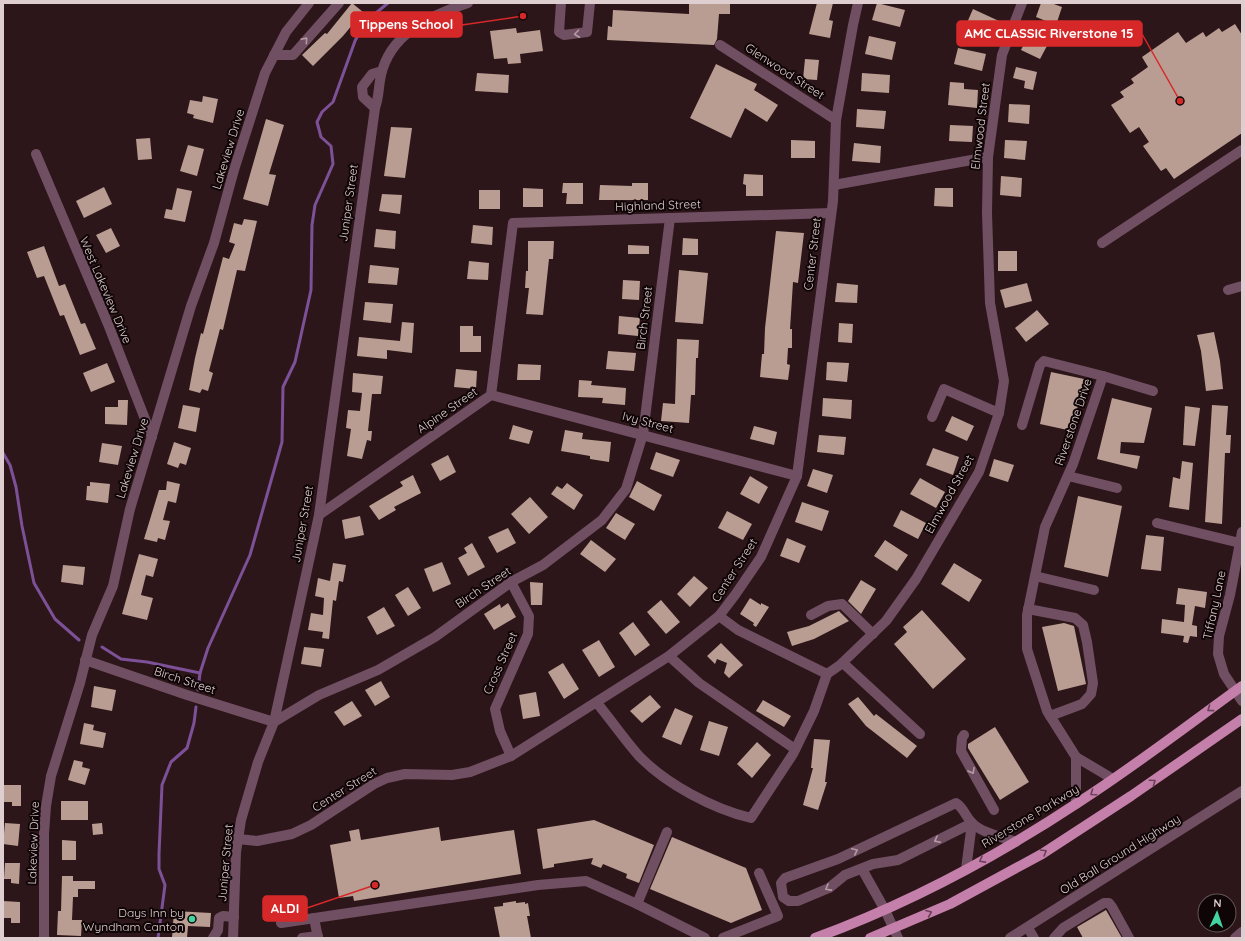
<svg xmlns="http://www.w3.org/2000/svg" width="1245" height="941" font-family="Quicksand,sans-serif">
<rect width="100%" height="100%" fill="#2d1619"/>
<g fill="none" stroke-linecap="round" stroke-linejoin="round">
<g stroke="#7d5198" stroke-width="3">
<path d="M3 453 10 465 16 487 22 526 34 583 55 619 79 640"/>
<path d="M102 647 121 659 147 662 200 673"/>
<path d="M198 690 200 673 208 648 250 555 282 442 283 387 295 362 311 290 312 225 315 205 333 164 331 146 321 137 317 122 322 112 333 102 355 41 365 22 388 3"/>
<path d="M158 938 165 885 159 869V854L162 785 171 762 187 748 194 723 196 707"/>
</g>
</g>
<g fill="#ba9d92">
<path d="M352 3 363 12 343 36 313 66 302 55 325 33 327 34Z"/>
<path d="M689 3H730V14H719L717 39 714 45 607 40 608 26 612 27 613 10 689 14Z"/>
<path d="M817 3H833L829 20 833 21 830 38 809 34Z"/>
<path d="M877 3 905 10 900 27 872 20Z"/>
<path d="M1041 3H1051L1062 7 1056 25 1036 17Z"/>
<path d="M973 9 999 21 992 37 966 25Z"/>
<path d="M1235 24 1242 35V133L1174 179 1166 168 1161 171 1143 146 1149 142 1139 127 1130 133 1111 105 1124 97 1120 92 1134 83 1131 79 1148 67 1142 57 1178 32 1186 43 1203 32 1206 37 1219 28 1222 32Z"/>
<path d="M516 28 517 33 540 30 543 51 520 54 521 63 508 64 507 58 494 59 490 31Z"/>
<path d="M1029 34 1048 44 1040 59 1021 50Z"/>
<path d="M869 36 896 42 892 60 865 54Z"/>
<path d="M958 48 986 54 982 71 954 64Z"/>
<path d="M805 59 819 60 817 80 803 79Z"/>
<path d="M716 64 757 84 754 90 778 105 767 122 745 108 731 138 690 118Z"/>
<path d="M1016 67 1037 72 1033 90 1024 88 1025 81 1013 78Z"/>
<path d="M477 73 509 75 508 93 475 91Z"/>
<path d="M862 73 890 75 889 93 861 91Z"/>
<path d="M950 82 964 83V89L978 90 977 108 948 105Z"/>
<path d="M203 96 218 99 213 123 193 118 194 115 187 113 190 100 202 102Z"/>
<path d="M1009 104 1030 105 1029 124 1008 122Z"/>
<path d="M857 109 886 111 884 129 856 127Z"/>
<path d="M266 119 284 125 269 174 276 175 268 206 243 199Z"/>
<path d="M950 125 973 126 972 142 949 141Z"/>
<path d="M391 127 412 128 405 178 384 176Z"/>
<path d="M150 138 152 159 138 160 136 139Z"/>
<path d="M791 140 815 141V158H791Z"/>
<path d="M1005 140 1027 141 1025 160 1004 158Z"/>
<path d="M854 143 881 146 880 163 852 161Z"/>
<path d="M188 145 204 149 197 176 180 171Z"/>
<path d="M744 174 763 175V196H746V185L743 184Z"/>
<path d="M1001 176 1022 178 1021 197 1000 195Z"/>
<path d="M563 183H583V204H566L567 193H562Z"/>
<path d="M632 183H648V200H599L600 185 632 186Z"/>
<path d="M104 187 112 204 84 218 76 201Z"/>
<path d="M177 188 192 191 185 222 164 218 166 209 172 210Z"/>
<path d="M523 188 543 189V207H523Z"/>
<path d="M935 188H953V207L934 206Z"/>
<rect x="479" y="190" width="21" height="19"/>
<path d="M382 194 402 195 400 214 379 211Z"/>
<path d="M244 219 257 221 245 271 237 270 223 330 220 329 209 371 213 373 208 391 202 389 200 393 189 390 195 358 201 333 203 334 223 257 229 259 235 244 229 242 234 223 242 225Z"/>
<path d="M473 225 493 227 492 245 471 243Z"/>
<path d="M111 228 120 246 106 253 96 235Z"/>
<path d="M376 229 396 231 395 249 374 247Z"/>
<path d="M776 231 804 233 798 283 793 282 790 329H792V348H788L787 364 790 365 788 380 760 377 762 354H764L765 328Z"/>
<path d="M683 238 698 239V255H682Z"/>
<path d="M528 241H554L553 259H549L543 315 526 314 529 288H525L526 271H528Z"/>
<path d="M628 245 649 246V254H628Z"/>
<path d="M44 246 59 286 65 284 81 324 85 323 96 349 80 355 64 315 60 316 44 276 37 278 27 252Z"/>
<rect x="998" y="251" width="19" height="20"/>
<path d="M469 261 489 263 488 280 467 279Z"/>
<path d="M370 265 399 268 397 285 368 283Z"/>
<path d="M679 270 708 273 703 324 675 322Z"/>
<path d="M623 280 640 281 639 300 622 299Z"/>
<path d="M837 283 858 285 857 303 835 302Z"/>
<path d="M1027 283 1032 301 1005 308 1000 290Z"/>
<path d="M365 302 393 304 391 323 363 320Z"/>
<path d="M1037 310 1049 324 1026 342 1015 328Z"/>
<path d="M619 316 640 318 638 336 618 334Z"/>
<path d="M402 322 414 323 412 353 387 350V359L357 356 359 337 400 341Z"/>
<path d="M839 323 853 324 852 343 838 342Z"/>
<path d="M460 326H473V336H481V352H460Z"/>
<path d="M1214 332 1220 361 1223 389 1206 391 1201 351 1197 335Z"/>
<path d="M677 339 699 340 698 358H696L695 395H691L689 423 661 421 663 403 675 404Z"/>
<path d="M608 351 636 353 634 371 606 369Z"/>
<path d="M827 362 849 363 847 382 826 380Z"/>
<path d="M107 363 115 382 91 392 83 373Z"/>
<path d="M518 364 541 365 540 380H517Z"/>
<path d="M456 369 477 371 476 389 454 387Z"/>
<path d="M1051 372 1084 379 1072 431 1040 424Z"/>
<path d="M353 373 383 376 381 394H372L368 431H372L371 441 367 440 362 459 347 456 351 429 346 428 348 410 360 411 362 393 352 392Z"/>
<path d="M579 380 592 381 591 385 626 388 625 405 602 403 603 398 578 397Z"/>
<path d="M823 398 852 400 851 419 822 416Z"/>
<path d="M1112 398 1152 408 1144 443 1121 442 1120 453 1140 456 1137 469 1097 459Z"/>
<path d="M118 400H128L127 425 105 424V407H118Z"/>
<path d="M183 405 200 408 196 432 178 428Z"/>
<path d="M1212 405 1228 406 1226 435H1231L1230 453H1225L1222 524 1205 522Z"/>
<path d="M1185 406 1200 408 1195 446 1183 445Z"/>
<path d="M952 416 974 426 967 441 945 431Z"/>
<path d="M513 425 533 431 529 444 509 439Z"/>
<path d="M754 426 777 432 774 445 750 439Z"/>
<path d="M565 430 583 433 582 439 611 442 609 462 590 459V456L561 451Z"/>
<path d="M819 435 846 437 844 455 817 452Z"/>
<path d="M174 442 191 448 186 465 180 463 178 468 167 464Z"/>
<path d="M102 443 122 446 118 465 99 462Z"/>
<path d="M933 448 959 457 953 475 926 465Z"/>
<path d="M656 452 680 460 673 477 650 469Z"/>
<path d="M448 455 456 472 440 481 431 464Z"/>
<path d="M994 459 1014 465 1008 482 989 476Z"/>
<path d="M1182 461 1193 463 1189 510 1169 507 1173 477 1180 479Z"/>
<path d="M813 469 833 475 827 493 807 486Z"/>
<path d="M413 475 421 493 394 507 396 510 379 520 369 506 403 486 400 482Z"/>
<path d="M750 476 768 487 759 504 740 494Z"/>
<path d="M920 478 945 492 936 508 910 494Z"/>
<path d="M167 481 180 484 176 503 168 501 163 520 170 521 165 540 158 538 157 542 144 539 159 490H166Z"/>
<path d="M637 481 662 495 654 511 629 497Z"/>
<path d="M90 482 110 484 108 503 86 500 87 486H90Z"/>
<path d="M567 483 583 495 574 510 551 494 557 486 562 489Z"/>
<path d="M1078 496 1122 506 1108 577 1064 567Z"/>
<path d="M530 497 548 517 529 534 511 514Z"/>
<path d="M802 502 829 511 822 531 795 522Z"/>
<path d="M901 510 926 523 918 539 893 526Z"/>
<path d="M727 511 752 524 743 540 718 528Z"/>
<path d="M616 513 635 524 625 540 606 528Z"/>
<path d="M360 516 364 535 345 539 342 520Z"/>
<path d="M508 528 516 543 497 553 488 537Z"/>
<path d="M1146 535 1164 537 1161 571 1141 569Z"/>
<path d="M787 538 806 546 799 563 780 556Z"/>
<path d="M591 540 616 559 605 572 580 554Z"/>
<path d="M885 540 908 555 897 571 874 556Z"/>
<path d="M472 543 485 567 468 576 458 558 467 553 464 548Z"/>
<path d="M139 554 158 559 153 577 146 575 141 595 153 598 147 620 122 614Z"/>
<path d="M442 562 451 584 433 592 424 569Z"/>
<path d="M333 563 346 565 343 582 339 581 336 601 333 600 329 639 322 638 323 632 308 630 311 613 323 615 324 598 315 596 318 578 330 581Z"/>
<path d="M954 563 982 580 969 602 941 584Z"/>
<path d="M63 565 85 567 83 585 61 582Z"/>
<path d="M694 576 708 588 690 607 677 594Z"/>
<path d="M861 580 876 589 861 614 848 601Z"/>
<path d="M530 582 543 583 542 605H531Z"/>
<path d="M408 587 421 608 408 616 395 595Z"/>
<path d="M1178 588 1207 592 1205 608 1195 606 1192 625 1197 626V637L1190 636 1188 643 1183 642 1184 636 1161 633 1162 619 1184 622 1185 605 1176 604Z"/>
<path d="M750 598 761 605V603L769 607 756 627 753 625 754 623 740 614Z"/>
<path d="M661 600 680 622 666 634 647 612Z"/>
<path d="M508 603 516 617 494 630 484 614 500 604 501 608Z"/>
<path d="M384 607 395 626 377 635 367 617Z"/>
<path d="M922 610 966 659 933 689 894 644 907 632 903 627Z"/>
<path d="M839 611 849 621 814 639 792 646 787 632 809 626Z"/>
<path d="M633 622 650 645 635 656 619 633Z"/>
<path d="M1064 623 1074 626 1086 684 1058 691 1042 627Z"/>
<path d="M599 640 615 667 599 677 582 650Z"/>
<path d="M721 643 743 665 729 678 724 673 727 663 717 659 715 664 707 656Z"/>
<path d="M304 647 324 649 321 667 301 664Z"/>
<path d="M563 663 579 689 564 699 548 672Z"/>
<path d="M381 681 390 697 375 706 365 690Z"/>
<path d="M94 686 116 690 112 711 91 707Z"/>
<path d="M536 692 540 716 523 719 519 695Z"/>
<path d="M650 695 661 707 642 723 630 711Z"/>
<path d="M858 697 874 716 876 714 917 746 907 758 866 726 848 704Z"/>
<path d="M763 700 791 716 784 727 756 711Z"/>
<path d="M352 701 362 716 344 726 334 712Z"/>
<path d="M675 708 693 716 681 745 662 737Z"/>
<path d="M709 721 728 727 719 756 700 750Z"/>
<path d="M84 723 94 725 93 730 106 733 103 748 80 744Z"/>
<path d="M995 727 1029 782 1000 800 968 748V744Z"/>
<path d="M814 739 830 740 825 782H827L818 810 803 805 813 768H811Z"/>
<path d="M757 742 771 755 752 778 737 764Z"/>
<path d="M74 760 83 762 82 767 90 769 85 785 68 780Z"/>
<path d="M4 785H21V806H12V802H3Z"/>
<rect x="61" y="801" width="27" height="19"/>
<path d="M594 820 654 845 639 883 626 878 627 874 603 864 601 868 591 864 593 858 554 864V867L543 869 537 829Z"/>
<path d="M5 823 20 824 18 846 3 844Z"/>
<path d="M102 823 103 834 93 835 92 824Z"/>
<path d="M439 827 441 841 514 830 521 874 354 901 353 896 339 898 330 845 351 841 349 831 359 829 361 840Z"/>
<path d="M672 837 746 868 762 910 731 923 650 889Z"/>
<path d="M62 840 76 841V860H62Z"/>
<path d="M5 863H20L19 884 11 883V879H4Z"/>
<path d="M62 876H73V881H95V889H78V897H73L72 920H82L81 936 57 935 58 911H61Z"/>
<path d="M3 901 20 902V923H11V918H4Z"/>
<path d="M516 901V903L525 902V904L528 903 530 916H527L531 938H500L494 907 503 906V903Z"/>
<path d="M1106 910 1122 938H1083L1077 927Z"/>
<path d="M174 911 211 913 210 927 188 926 187 938H172Z"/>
</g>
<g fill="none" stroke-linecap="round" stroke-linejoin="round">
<g stroke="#704f63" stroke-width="10">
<path d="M561 3 559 32 564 35 587 32 590 3"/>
<path d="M720 45 836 120"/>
<path d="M274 55H293L339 3"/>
<path d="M375 108 363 97 362 87 372 74 382 71"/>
<path d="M36 154 108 324 152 437"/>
<path d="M834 185 988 157"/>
<path d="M1102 243 1242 150"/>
<path d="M1228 290 1242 286"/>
<path d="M1103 376 1153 391"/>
<path d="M491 395 797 476"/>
<path d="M932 417 944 389 999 413"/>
<path d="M1022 425 1040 365 1044 361 1103 376 1073 464 1045 527 1027 615V649L1047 711 1076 757 1113 779"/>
<path d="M1068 476 1117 488"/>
<path d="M319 515 491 395 513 223 831 213"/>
<path d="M1157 523 1240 543"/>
<path d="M1242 532 1230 595 1219 636 1218 654 1224 674 1242 701"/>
<path d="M1035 576 1094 590"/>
<path d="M1028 609 1075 618 1083 625 1087 642 1093 683 1091 694 1082 704 1050 716"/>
<path d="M811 615 828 606 842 604 873 634"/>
<path d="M719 616 738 630 827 674 840 665 886 621 916 579 979 472 999 413 1004 381 990 303 987 213 988 157 1002 55 1022 3"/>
<path d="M669 656 699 683 795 749"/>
<path d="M85 660 187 695 274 722 319 695 378 670 435 637 511 582 543 565 602 520 626 489 643 434 670 218"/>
<path d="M843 663 920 734"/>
<path d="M597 703C611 720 624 739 639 756 666 784 713 809 751 818L793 754 814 711 827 674"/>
<path d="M964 735 962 738 961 751 994 810"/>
<path d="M511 756 500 731 495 709 528 634 529 616 511 582"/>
<path d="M1076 757V804"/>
<path d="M972 823 898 860 873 864 845 875 829 888 798 901H789L783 897 781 883 785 878 838 859 956 803C964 808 965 816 972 823 982 833 1002 837 1016 842"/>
<path d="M238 839 257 841 292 834 311 825 374 784 387 778 405 774 452 775 470 772 511 756 669 656 719 616 735 595 761 557 797 476 833 201 836 120 853 25 858 3"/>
<path d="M862 869 885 910 898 938"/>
<path d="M966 869 972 823"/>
<path d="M637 904 667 832"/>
<path d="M314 918 318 938"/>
<path d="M281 923 538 885 586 881 637 904 705 938"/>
<path d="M1028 928 1034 938"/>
<path d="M44 938V834L46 806 51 776 80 683 92 635 113 586 130 509 191 306 214 243 234 170 265 73 286 32 309 3"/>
<path d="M213 938 218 930 219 918 223 916 234 917"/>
<path d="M233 938 236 852 241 820 258 762 274 722 319 515 375 108C380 95 378 81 383 68 395 31 434 14 468 3"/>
<path d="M302 938 318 936"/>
<path d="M723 938 778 916 759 873"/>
<path d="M1010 938 1242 791"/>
<path d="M1054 938 1063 928 1104 903H1109L1112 907 1129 938"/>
<path d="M1235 938 1242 932"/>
</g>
<g stroke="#c47faa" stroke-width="10">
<path d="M815 938C908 904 996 857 1079 802 1135 766 1188 725 1242 686"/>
<path d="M870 938 950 904 1042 854 1131 796 1242 719"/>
</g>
</g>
<defs><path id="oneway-chevron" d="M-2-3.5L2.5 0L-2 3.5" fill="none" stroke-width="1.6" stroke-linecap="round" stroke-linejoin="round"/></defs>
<g stroke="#b39ba4">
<use href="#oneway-chevron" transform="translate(577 34) rotate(173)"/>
<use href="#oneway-chevron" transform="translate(305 40) rotate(-49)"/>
<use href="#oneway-chevron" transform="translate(972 771) rotate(61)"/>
<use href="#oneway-chevron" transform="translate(937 840) rotate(153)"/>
<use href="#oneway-chevron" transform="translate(855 851) rotate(-25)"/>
<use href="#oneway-chevron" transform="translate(828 888) rotate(151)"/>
</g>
<g stroke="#6a4258">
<use href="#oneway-chevron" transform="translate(1210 709) rotate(144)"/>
<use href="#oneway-chevron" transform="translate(1153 782) rotate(-35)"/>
<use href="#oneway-chevron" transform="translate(1093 793) rotate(145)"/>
<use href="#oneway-chevron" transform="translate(1044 852) rotate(-31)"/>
<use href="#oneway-chevron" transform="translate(982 860) rotate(151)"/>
<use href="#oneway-chevron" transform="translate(929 913) rotate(-23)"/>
</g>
<circle fill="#43d4a0" stroke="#0f0506" stroke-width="1.5" cx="192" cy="919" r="4"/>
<g text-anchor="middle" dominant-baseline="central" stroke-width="4" stroke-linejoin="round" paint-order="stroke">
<g font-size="12" fill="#dfced0" stroke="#0f0506">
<text transform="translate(785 71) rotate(33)">Glenwood Street</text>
<text transform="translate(980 126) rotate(-83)">Elmwood Street</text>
<text transform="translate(228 149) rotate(-73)">Lakeview Drive</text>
<text transform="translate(348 203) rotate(-82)">Juniper Street</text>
<text transform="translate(658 205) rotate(-2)">Highland Street</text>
<text transform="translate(812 254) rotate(-83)">Center Street</text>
<text transform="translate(106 290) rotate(67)">West Lakeview Drive</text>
<text transform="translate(644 318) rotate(-83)">Birch Street</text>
<text transform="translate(447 410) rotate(-35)">Alpine Street</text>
<text transform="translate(648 422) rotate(15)">Ivy Street</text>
<text transform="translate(1073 422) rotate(-71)">Riverstone Drive</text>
<text transform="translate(132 458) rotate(-73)">Lakeview Drive</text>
<text transform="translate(949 494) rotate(-61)">Elmwood Street</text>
<text transform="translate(302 524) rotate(-80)">Juniper Street</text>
<text transform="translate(734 570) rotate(-57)">Center Street</text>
<text transform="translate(483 587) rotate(-34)">Birch Street</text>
<text transform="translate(1214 605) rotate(-78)">Tiffany Lane</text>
<text transform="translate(500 663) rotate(-66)">Cross Street</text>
<text transform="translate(185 680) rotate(18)">Birch Street</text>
<text transform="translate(344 789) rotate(-32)">Center Street</text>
<text transform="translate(1030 816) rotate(-31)">Riverstone Parkway</text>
<text transform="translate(33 843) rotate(-88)">Lakeview Drive</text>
<text transform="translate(1120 854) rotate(-32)">Old Ball Ground Highway</text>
<text transform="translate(225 863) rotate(-85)">Juniper Street</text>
</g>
<g font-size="12" fill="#dfced0" stroke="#0f0506" text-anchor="end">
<text x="184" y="912">Days Inn by<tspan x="184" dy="14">Wyndham Canton</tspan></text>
</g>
</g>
<path fill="none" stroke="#d62828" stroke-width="1.5" d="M523 16L462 25M1180 101L1142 34M375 885L307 908"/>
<g fill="#d62828" stroke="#0f0506" stroke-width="1.5">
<circle cx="523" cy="16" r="4"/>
<circle cx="1180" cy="101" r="4"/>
<circle cx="375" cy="885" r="4"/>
</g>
<g fill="#d62828" stroke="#d62828" stroke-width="1.5">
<rect x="351" y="12" width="111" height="25" rx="4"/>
<rect x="957" y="21" width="185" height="25" rx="4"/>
<rect x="263" y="896" width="44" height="25" rx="4"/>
</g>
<g font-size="13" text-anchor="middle" font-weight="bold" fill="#fff">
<text x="406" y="29">Tippens School</text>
<text x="1049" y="38">AMC CLASSIC Riverstone 15</text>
<text x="285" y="913">ALDI</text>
</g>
<rect width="1245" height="941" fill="none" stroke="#dfced0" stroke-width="8"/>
<g transform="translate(1217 913) rotate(3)"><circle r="19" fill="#0f0506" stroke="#625557"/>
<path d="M0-3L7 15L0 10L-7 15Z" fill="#43d4a0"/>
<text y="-6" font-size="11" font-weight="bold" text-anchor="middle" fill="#dfced0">N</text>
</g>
</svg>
